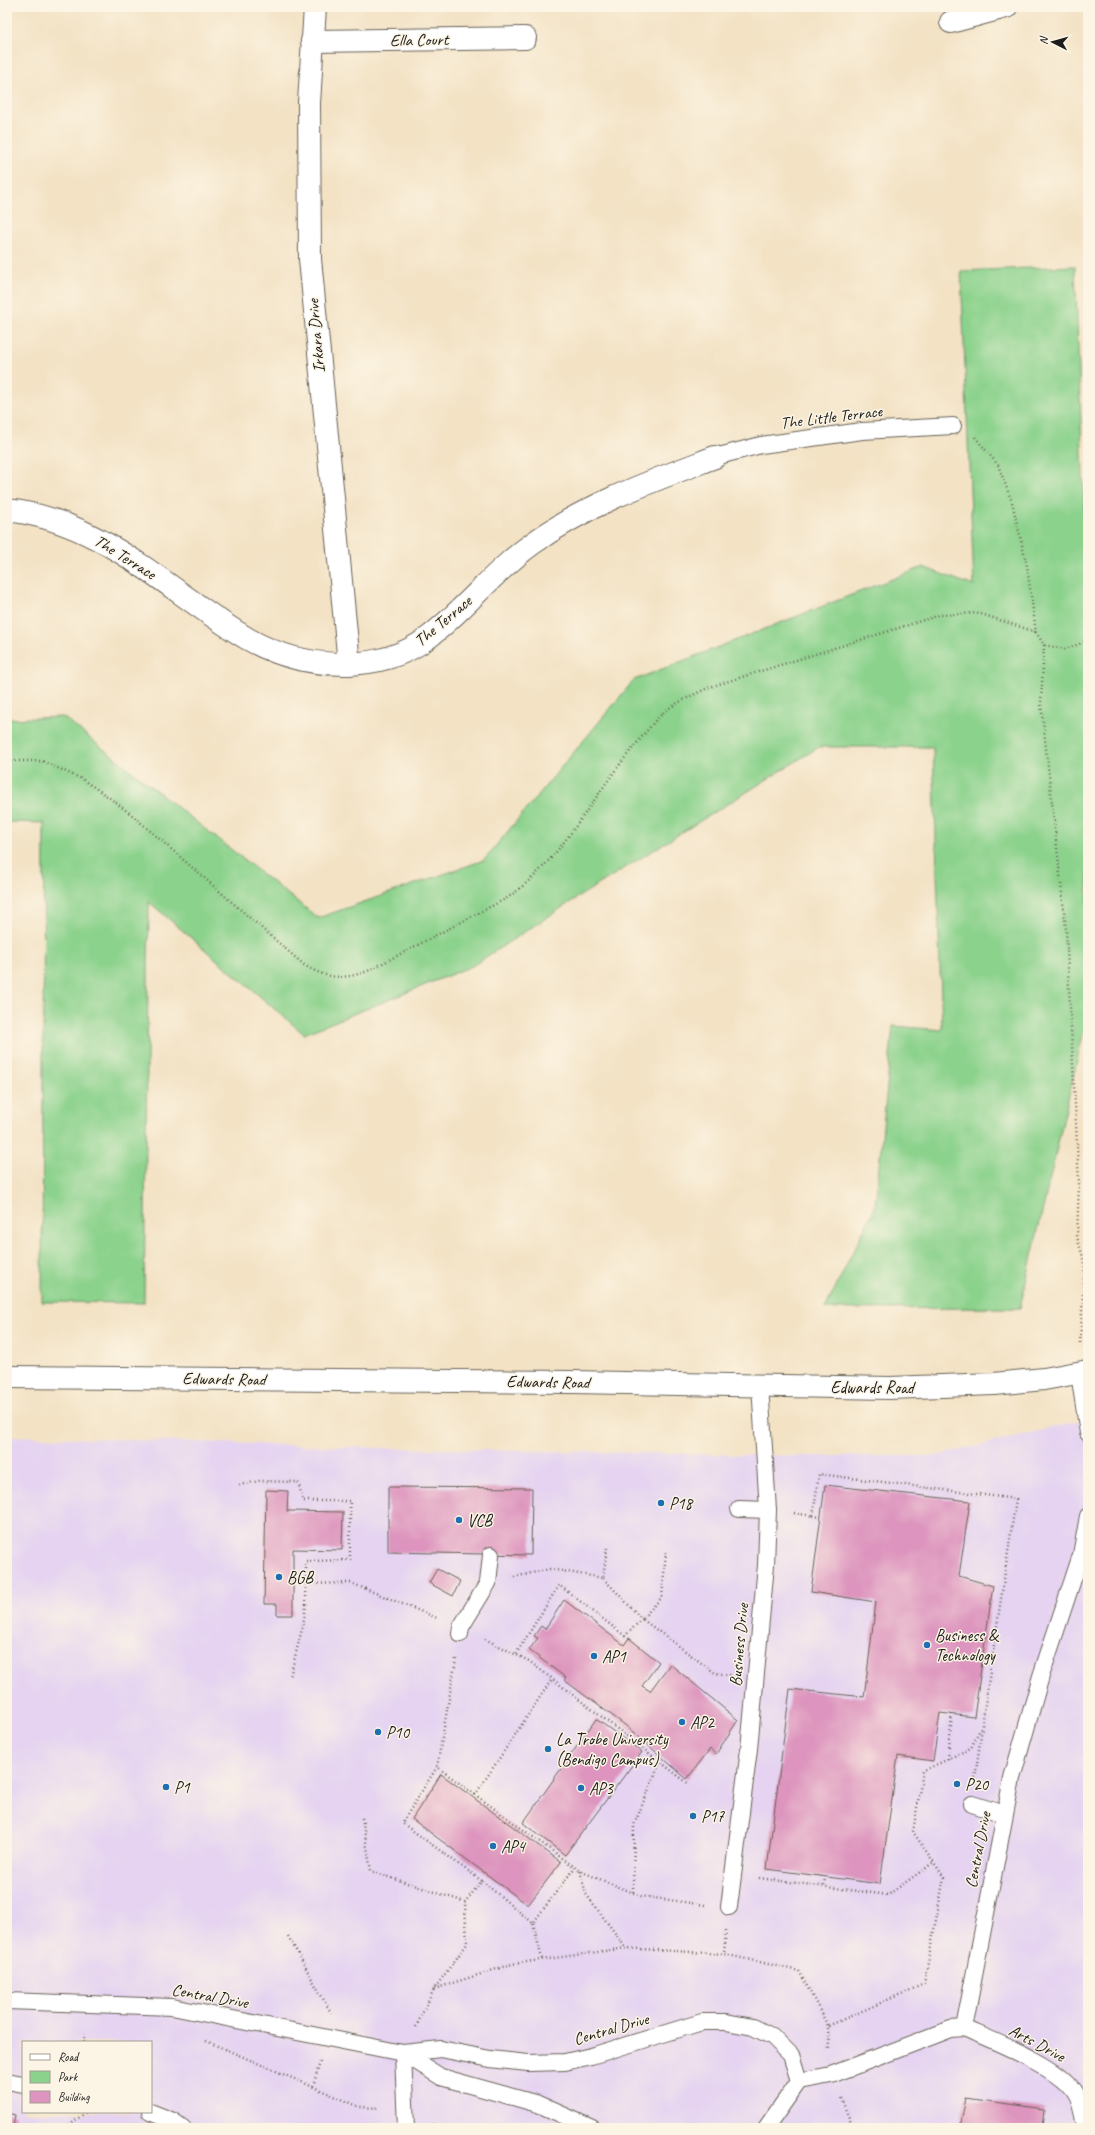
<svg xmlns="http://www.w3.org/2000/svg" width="1095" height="2135" font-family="Caveat,sans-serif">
<rect width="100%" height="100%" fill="#fcf5e5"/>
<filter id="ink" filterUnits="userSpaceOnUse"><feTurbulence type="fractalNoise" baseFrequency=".025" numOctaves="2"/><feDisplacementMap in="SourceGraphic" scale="8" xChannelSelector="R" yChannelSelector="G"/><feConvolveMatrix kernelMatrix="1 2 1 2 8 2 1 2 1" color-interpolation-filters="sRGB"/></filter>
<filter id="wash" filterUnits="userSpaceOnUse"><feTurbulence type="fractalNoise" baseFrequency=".012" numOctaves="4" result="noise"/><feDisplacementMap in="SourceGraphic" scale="16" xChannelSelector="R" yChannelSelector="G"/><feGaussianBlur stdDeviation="0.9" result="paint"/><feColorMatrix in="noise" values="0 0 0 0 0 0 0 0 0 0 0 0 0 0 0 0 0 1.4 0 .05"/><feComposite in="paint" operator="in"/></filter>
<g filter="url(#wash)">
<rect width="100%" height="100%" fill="#f3e2c4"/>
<path fill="#e5d3f1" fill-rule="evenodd" d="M1088 1419V2128H7V1436L382 1448 796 1456H935ZM23 2042H151V2112H23Z"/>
<path fill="#8bd28c" stroke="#547754" d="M1075 266 1088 609V1013L1020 1308 825 1309 875 1207 893 1026 942 1030 933 747H819L583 894 472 966 304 1034 149 902 144 1303 42 1302 44 823 7 822V719L63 717 318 918 484 860 634 680 923 567 974 586 961 271Z"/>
<g id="blocks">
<g fill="#dd94be">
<path d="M825 1485 970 1501 959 1576 993 1586 974 1717 940 1713 933 1761 898 1756 880 1884 767 1869 790 1689 864 1697 876 1602 811 1592Z"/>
<path d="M388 1487 532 1488 531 1555 388 1552Z"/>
<path d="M266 1490 288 1491 287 1511 343 1512 342 1550 293 1549V1615H277V1604H264Z"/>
<path d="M437 1569 460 1581 453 1596 429 1583Z"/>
<path d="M564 1600 624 1645 629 1638 659 1662 642 1686 650 1691 670 1664 738 1720 716 1754 710 1749 687 1779 625 1725 564 1680 566 1678 529 1650 538 1638 534 1636 541 1626 545 1629Z"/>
<path d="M596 1719 642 1752 565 1855 523 1823Z"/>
<path d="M441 1774 561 1862 528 1905 412 1819Z"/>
<path d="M966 2098 1044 2109 1042 2128H960Z"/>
<path d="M7 2113 15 2115 13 2128H7Z"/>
</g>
</g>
</g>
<g filter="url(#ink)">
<use href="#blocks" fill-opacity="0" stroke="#676157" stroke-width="1"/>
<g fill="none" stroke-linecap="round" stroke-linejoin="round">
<defs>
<g id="lane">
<path d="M715 457 761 445 862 431 953 426"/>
<path d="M1079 1373 1088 1433"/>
<path d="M739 1509 768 1510"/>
<path d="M460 1634 461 1627 488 1583 491 1555"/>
<path d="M972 1804 1004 1814"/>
<path d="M729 1907 749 1749 766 1565 768 1510 760 1385"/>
<path d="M7 2001 172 2007 403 2053 441 2049 490 2059 528 2063 565 2062 591 2056 702 2022H726L753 2027 773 2037 791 2055 799 2081"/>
<path d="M964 2028 1012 1778 1041 1676 1081 1555 1088 1516"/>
<path d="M964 2028C993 2041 1056 2065 1073 2090 1081 2100 1082 2116 1084 2128"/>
<path d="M403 2053 441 2077 538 2104 592 2128"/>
<path d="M403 2053 406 2128"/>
<path d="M7 2081 23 2084"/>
<path d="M150 2112 173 2121 183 2128"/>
<path d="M766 2128 799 2081 831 2075 938 2034 951 2029 964 2028"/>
</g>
<g id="street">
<path d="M315 7 309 103 310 259 349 664"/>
<path d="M951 22 1006 7"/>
<path d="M312 41 525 38"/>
<path d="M7 510C103 520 169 592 248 639 301 669 378 676 429 637 466 608 494 571 532 544 587 504 652 481 715 457"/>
<path d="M7 1377 573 1382 890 1388 994 1384 1044 1379 1088 1371"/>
</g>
</defs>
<use href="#lane" stroke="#676157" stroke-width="18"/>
<use href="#street" stroke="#676157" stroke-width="24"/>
<g stroke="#676157" stroke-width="2.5" stroke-dasharray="1 3" stroke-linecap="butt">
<path d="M975 437 998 465 1012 502 1027 566 1036 632 1044 645 1065 649 1088 641"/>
<path d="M1044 645 1041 703 1066 929 1079 1183 1077 1237 1085 1264 1088 1265"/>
<path d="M7 761H42L82 779 107 796 132 815 304 965C327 979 343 980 368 971L507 898C563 860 593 794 637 743 645 733 655 720 665 711 679 701 695 694 710 687L940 615 978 613 1036 632"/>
<path d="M1080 1343 1085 1264"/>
<path d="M239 1485 259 1481 298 1482 303 1501H350V1560L306 1561V1605L303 1625 290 1677"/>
<path d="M794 1513 813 1516 819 1474 1016 1499 982 1725 971 1748 923 1771 913 1832 944 1877 924 1984 828 2026"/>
<path d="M813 1516 821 1517"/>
<path d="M666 1552 662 1597 642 1619 715 1673 731 1675"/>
<path d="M514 1577 550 1569 603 1578 607 1548"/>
<path d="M306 1584 351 1583 437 1618"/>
<path d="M485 1639 529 1661 689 1784"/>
<path d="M516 1654 559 1585 625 1636 642 1619 603 1578"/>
<path d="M456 1659 437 1767 580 1871 641 1896 705 1905"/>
<path d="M948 1759 952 1714"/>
<path d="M975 1778 982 1728"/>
<path d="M475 1795 552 1679"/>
<path d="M362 1818 371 1871 465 1902 482 1881 402 1823 437 1767"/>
<path d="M580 1871 586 1894 626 1948"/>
<path d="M759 1878 888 1895 934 1862"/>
<path d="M482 1881 533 1923 575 1867"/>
<path d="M824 1885 825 1877"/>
<path d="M633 1892 634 1825 660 1762"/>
<path d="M533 1923 542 1959"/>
<path d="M726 1931 724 1954 799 1971 828 2026 829 2049"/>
<path d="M288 1936 331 2013"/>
<path d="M434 1989 512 1964 626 1948 724 1954"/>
<path d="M416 2027 434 1989 467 1944 465 1902"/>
<path d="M206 2041 360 2107 380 2108"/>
<path d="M84 2042 85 2034"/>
<path d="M313 2086 320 2062"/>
<path d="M841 2098 853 2128"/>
<path d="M432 2124 438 2128"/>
<path d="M66 2128 86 2112"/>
</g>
<use href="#lane" stroke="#fff" stroke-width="16"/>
<use href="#street" stroke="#fff" stroke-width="22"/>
</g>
</g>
<g fill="#1f6fb2" stroke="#fcf5e5" stroke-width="1.5">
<circle cx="661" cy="1503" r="4"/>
<circle cx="459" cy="1520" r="4"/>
<circle cx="279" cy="1577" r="4"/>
<circle cx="927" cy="1645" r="4"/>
<circle cx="594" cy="1656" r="4"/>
<circle cx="682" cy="1722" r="4"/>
<circle cx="378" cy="1732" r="4"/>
<circle cx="548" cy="1749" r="4"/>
<circle cx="957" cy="1784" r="4"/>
<circle cx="166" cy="1787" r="4"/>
<circle cx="581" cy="1788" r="4"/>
<circle cx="693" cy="1816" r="4"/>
<circle cx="493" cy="1846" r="4"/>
</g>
<g text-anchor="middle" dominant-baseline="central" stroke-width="3" stroke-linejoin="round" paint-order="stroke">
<g font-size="17" fill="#1c1c1c" stroke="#fcf5e5">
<text transform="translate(419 40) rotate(-1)">Ella Court</text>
<text transform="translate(316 336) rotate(-95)">Irkara Drive</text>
<text transform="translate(831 417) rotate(-7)">The Little Terrace</text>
<text transform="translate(125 557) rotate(32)">The Terrace</text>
<text transform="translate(443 621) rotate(-40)">The Terrace</text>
<text transform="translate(224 1379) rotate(1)">Edwards Road</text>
<text transform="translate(548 1382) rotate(1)">Edwards Road</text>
<text x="872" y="1387">Edwards Road</text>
<text transform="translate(739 1645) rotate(-85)">Business Drive</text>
<text transform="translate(978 1850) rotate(-79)">Central Drive</text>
<text transform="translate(210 1996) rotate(10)">Central Drive</text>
<text transform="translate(611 2029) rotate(-16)">Central Drive</text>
<text transform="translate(1037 2043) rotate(28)">Arts Drive</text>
</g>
<g font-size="17" fill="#1c1c1c" stroke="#fcf5e5" text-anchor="start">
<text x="669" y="1503">P18</text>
<text x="467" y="1520">VCB</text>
<text x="287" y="1577">BGB</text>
<text x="935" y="1635">Business &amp;<tspan x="935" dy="20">Technology</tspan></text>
<text x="602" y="1656">AP1</text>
<text x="690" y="1722">AP2</text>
<text x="386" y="1732">P10</text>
<text x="556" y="1739">La Trobe University<tspan x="556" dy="20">(Bendigo Campus)</tspan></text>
<text x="965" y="1784">P20</text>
<text x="174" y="1787">P1</text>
<text x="589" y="1788">AP3</text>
<text x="701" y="1816">P17</text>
<text x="501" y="1846">AP4</text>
</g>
</g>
<rect width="1095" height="2135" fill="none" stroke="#fcf5e5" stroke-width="24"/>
<rect x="22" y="2041" width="130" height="72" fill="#fcf5e5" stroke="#a29e95"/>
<rect x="30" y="2054" width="20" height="6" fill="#ffffff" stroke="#a29e95"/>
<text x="58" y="2061" font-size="12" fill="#1c1c1c">Road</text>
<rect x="30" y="2071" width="20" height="12" fill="#8bd28c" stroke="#a29e95"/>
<text x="58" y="2081" font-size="12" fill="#1c1c1c">Park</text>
<rect x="30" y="2091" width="20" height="12" fill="#dd94be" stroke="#a29e95"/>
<text x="58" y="2101" font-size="12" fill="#1c1c1c">Building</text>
<g transform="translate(1053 42) rotate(276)" stroke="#fcf5e5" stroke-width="3" paint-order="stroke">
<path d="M0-3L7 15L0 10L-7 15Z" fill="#1c1c1c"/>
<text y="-6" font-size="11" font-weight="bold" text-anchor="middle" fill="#1c1c1c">N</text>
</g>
</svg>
